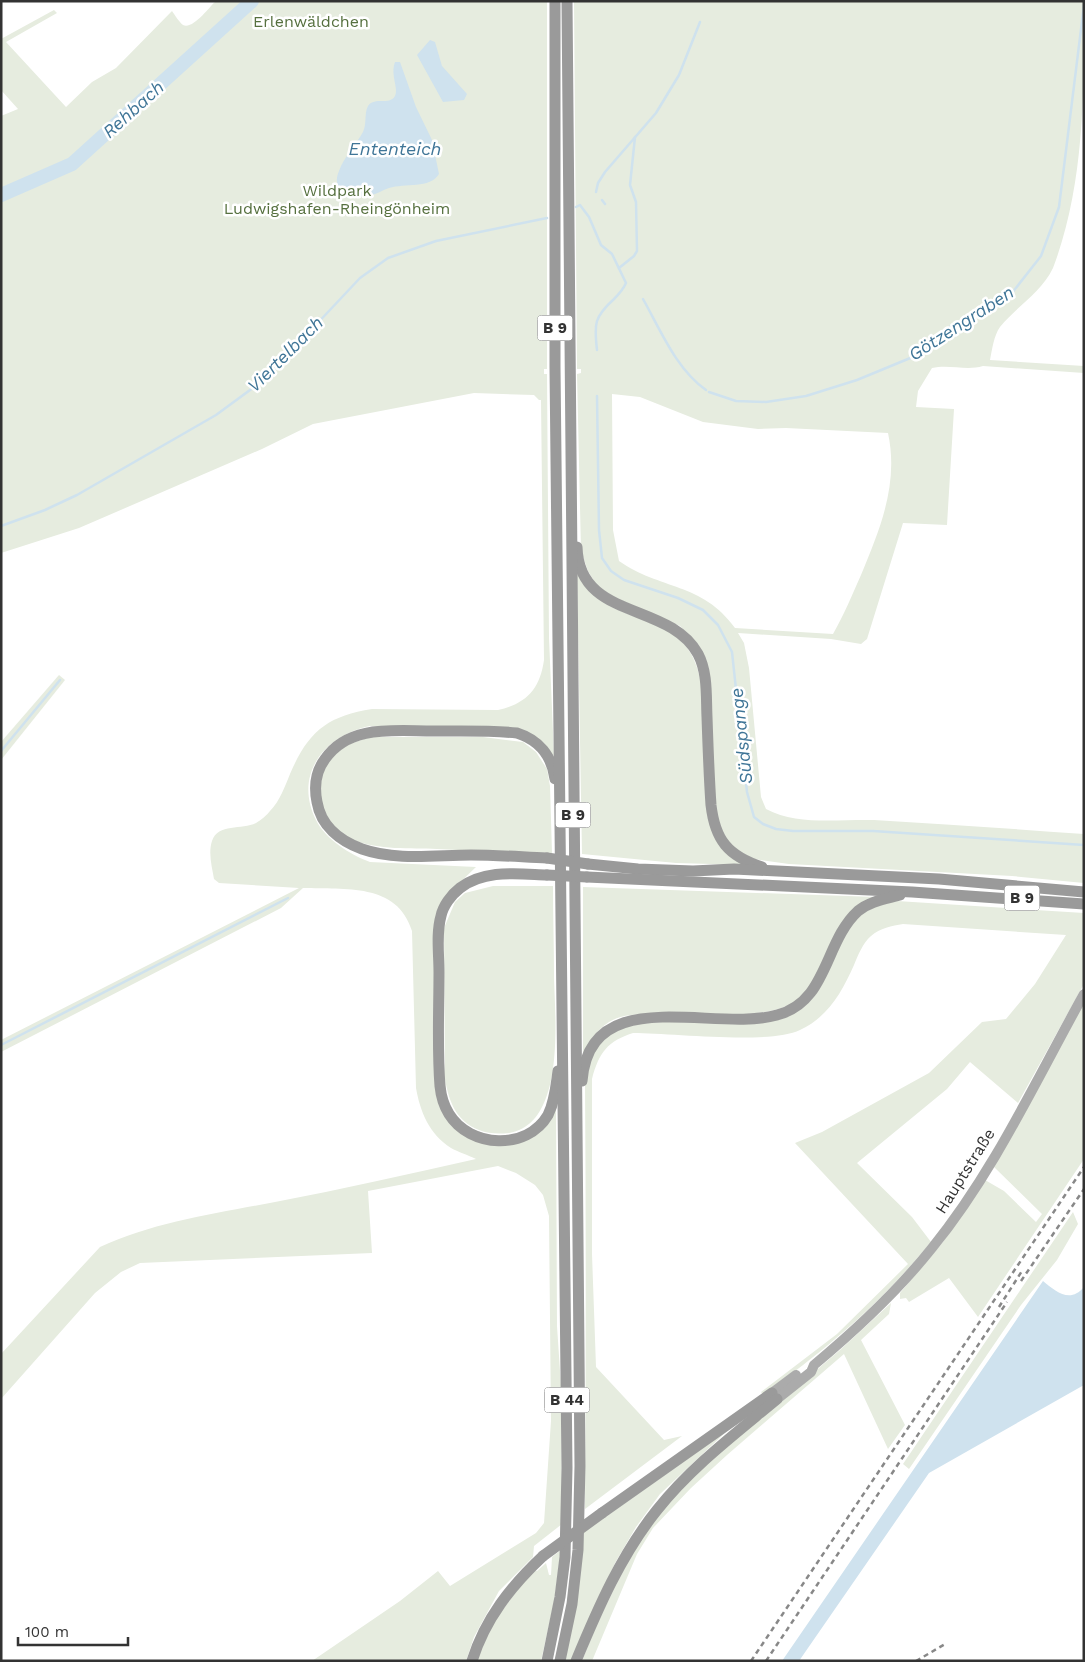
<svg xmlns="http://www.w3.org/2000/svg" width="1085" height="1662" font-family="'Work Sans',sans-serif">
<rect width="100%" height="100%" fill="#fff"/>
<g fill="#e6ecdf" fill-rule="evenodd">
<path d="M216 1H547V369H544V374H547L549 638 554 756 539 740 370 726C325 735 293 774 316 820 325 839 351 855 370 862L476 867 447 895 435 933 448 1119 510 1144 556 1108 557 1326 561 1386 562 1524 534 1546 533 1557 499 1591 474 1637 466 1661H312L400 1601 438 1571 450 1586 536 1533 544 1523 551 1421 549 1216 543 1195 535 1185 516 1173 498 1166 368 1191 372 1253 140 1263 121 1272 95 1293 1 1399V1354L100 1247C154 1222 217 1213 275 1202 343 1189 409 1174 476 1159 468 1155 458 1152 451 1148 429 1134 420 1111 416 1088L412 931C397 882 345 890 303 888L281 908 1 1052V1040L299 888 219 883 214 879C212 867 208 853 212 841 218 823 242 830 256 823 261 820 267 815 270 811 280 801 285 786 290 774 308 732 327 716 372 709L498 710C526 704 540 689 544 660L541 400H539L534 395 474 393 313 424 262 449 79 528 1 553V116L18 109 1 90V39L54 10 57 13 6 42 66 107 92 82 116 68 172 11C175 15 179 22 183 25 193 30 209 7 216 1Z"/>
<path d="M574 1H1084C1084 91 1085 184 1053 268 1041 293 1017 306 1000 327 994 335 992 350 990 360L1084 366V373L983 366C966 371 949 364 932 368L918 391 916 407 954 409 947 525 903 523 867 639 861 644 831 639 738 633 744 643 749 668 761 797 766 809C798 826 839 819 874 820 944 824 1014 829 1084 834V883L1012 876 789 864 754 859 738 851 724 838 718 822 713 776 710 676 698 644 680 626 616 598 597 586 588 571 581 551 577 374 581 373V369H577ZM612 394 640 397 703 422 758 429 786 428 888 433C899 484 880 529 861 575 852 595 844 615 833 634L735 628C702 582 660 590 619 561L613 530Z"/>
<path d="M577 571C585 580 593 594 602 601 645 628 690 620 701 683L710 818 746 865 676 863 582 854Z"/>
<path d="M59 675 65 680 1 760V742Z"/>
<path d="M371 737H483L523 742 536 752 547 769 550 786 552 853C513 852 475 851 437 849 410 848 379 850 353 840 332 832 316 804 321 782 327 751 344 745 371 737Z"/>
<path d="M493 886H553C553 916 554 947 554 977 555 1018 566 1124 509 1133 499 1134 489 1134 479 1130 456 1121 449 1102 445 1079L444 928 455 902 465 893Z"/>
<path d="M583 887 876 897 866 902C850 927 818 987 796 1001 767 1021 696 1014 661 1014 643 1014 624 1013 609 1022 596 1030 590 1042 583 1054Z"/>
<path d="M897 901 1084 913V984L1018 1103 970 1062 947 1089 857 1163 912 1217 931 1242C880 1304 828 1348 763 1395L761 1392 837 1334 908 1264 795 1143 822 1132 929 1073 982 1022 1006 1019 1035 984 1066 935 903 924C892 926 880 928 871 936 863 943 858 955 854 965 842 992 828 1017 800 1030 769 1045 672 1033 633 1033 608 1041 599 1052 592 1079V1254L596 1367 664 1440 682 1436 585 1509C586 1367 586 1225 585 1083 590 1063 593 1046 610 1033 631 1016 736 1022 766 1022 834 1010 821 961 856 920 865 909 882 904 897 901Z"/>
<path d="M1084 1002V1159L978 1317 949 1278 909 1302 906 1298 900 1299V1293L943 1242 985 1180 1004 1191 1036 1222 1042 1214 993 1166Z"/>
<path d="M1073 1212 1078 1224 1057 1260 1021 1305 909 1469 903 1464Z"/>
<path d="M891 1303 889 1314 861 1340 905 1425 888 1449 844 1354 727 1455 691 1488 653 1528 637 1554 592 1661H582L598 1621 636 1545 684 1483 840 1350Z"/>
<path d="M727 1431 660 1494 636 1527 615 1563 571 1661H565L584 1532Z"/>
<path d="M561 1550 554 1602 541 1661H475L490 1627 533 1569 537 1571 546 1563 549 1575H551L552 1557Z"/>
</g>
<g fill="#cfe2ee">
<path d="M430 40 435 42 442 66 467 94 464 100 443 102 417 55Z"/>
<path d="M395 62H400L416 107 432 140 439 174C430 189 405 183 389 188 382 190 376 195 368 196 351 198 330 191 339 171 344 157 356 145 363 132 367 124 364 113 368 106 375 96 389 106 395 96 399 88 390 75 395 62Z"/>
<path d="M1043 1281C1055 1291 1070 1304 1084 1287V1385L929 1473 799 1661H782Z"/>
</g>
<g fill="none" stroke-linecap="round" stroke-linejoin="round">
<g stroke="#cfe2ee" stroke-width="2.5">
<path d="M203 41 204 46"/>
<path d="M596 192 598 183 605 172 656 113 679 75 700 22"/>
<path d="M602 200 605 204"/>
<path d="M576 207 580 205 589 217 601 245 612 254 626 283C623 290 619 294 614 299 594 317 594 324 597 350"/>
<path d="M619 268 634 256 637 251 636 202 630 185 635 137"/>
<path d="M643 299C660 329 676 369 706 390"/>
<path d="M709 392 736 401 766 402 806 396 857 380 920 354 951 326 968 321 1012 293 1041 256 1059 207 1084 5"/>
<path d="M597 396 599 530 602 558 611 571 624 580 678 598 703 610 718 625 732 652 747 792 754 817 763 824 776 829 793 831H873L1084 845"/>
<path d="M1 526 45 510 77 495 216 415 265 379 360 278 388 258 436 241 547 218"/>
<path d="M1 751 60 680"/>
<path d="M1 1045 288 898"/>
</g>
<path stroke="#cfe2ee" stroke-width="14" d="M1 195 72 164 252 1"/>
<g stroke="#ababab" stroke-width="10">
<path d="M772 1393 796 1375"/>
<path d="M777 1399 811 1372 814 1365C857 1329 897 1292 932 1248 994 1172 1036 1080 1084 994"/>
</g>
<g stroke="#9a9a9a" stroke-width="11">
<path d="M577 547C579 621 669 601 698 654 708 673 706 697 707 717 708 747 709 776 711 805 715 840 728 856 762 867"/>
<path d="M547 858C522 857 497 855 471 855 436 855 396 861 362 849 340 841 321 826 317 802 314 787 316 771 325 759 349 724 395 731 433 731 461 731 489 730 517 733 539 740 552 756 555 779"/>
<path d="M588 864 638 869 693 871 734 869 939 879 1084 892"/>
<path d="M547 875C518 874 485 869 460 888 451 895 443 906 441 916 436 933 439 954 439 972 439 1010 437 1048 440 1086 441 1096 444 1106 449 1114 470 1148 527 1151 548 1115 555 1101 556 1085 558 1071"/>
<path d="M587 877 912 892 1084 904"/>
<path d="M582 1081C590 981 714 1033 777 1015 828 1002 824 942 858 911 870 901 886 899 900 895"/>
<path d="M602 1513 772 1393"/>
<path d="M472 1661C485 1619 511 1586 543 1556"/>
<path d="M547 1661 560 1597 565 1557 567 1468 555 367V1"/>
<path d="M560 1661 572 1604 578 1550 580 1466 567 1"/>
<path d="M576 1661C598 1608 621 1555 657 1510 691 1467 735 1434 777 1399"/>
</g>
<g stroke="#888" stroke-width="2.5" stroke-dasharray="5 4" stroke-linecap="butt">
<path d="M1021 1281 1084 1189"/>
<path d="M999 1307 1022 1271"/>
<path d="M751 1661 1084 1167"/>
<path d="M766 1661 1007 1302"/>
<path d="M916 1661 947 1643"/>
</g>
<g stroke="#9a9a9a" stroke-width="11">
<path d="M547 858 588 864"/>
<path d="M547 875 587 877"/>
<path d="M543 1556 602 1513"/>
</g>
</g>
<g text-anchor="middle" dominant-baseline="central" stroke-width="5" stroke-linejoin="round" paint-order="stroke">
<g fill="#fff" stroke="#707070" stroke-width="1">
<rect x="537.5" y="315.5" width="35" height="25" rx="4"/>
<rect x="555.5" y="802.5" width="35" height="25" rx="4"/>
<rect x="1004.5" y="885.5" width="35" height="25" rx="4"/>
<rect x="544.5" y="1387.5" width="45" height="25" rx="4"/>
</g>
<g font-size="15" font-weight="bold" fill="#333">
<text x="555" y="328">B 9</text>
<text x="573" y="815">B 9</text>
<text x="1022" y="898">B 9</text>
<text x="567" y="1400">B 44</text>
</g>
<g font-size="16" fill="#56703f" stroke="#fff">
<text x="311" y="21">Erlenwäldchen</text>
<text x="337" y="190">Wildpark<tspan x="337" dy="18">Ludwigshafen-Rheingönheim</tspan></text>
</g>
<g font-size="16" fill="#333" stroke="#fff">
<text transform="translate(965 1171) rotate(-58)">Hauptstraße</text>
</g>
<g font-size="18" font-style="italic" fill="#3f7597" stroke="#fff">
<text transform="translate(133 109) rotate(-42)">Rehbach</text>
<text x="395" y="148">Ententeich</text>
<text transform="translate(961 323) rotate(-33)">Götzengraben</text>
<text transform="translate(285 354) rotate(-45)">Viertelbach</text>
<text transform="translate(741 736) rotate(-96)">Südspange</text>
</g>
</g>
<rect width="1085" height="1662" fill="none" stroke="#333333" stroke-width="5"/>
<path d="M18 1637v8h110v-8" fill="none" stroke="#333333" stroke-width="2.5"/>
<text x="25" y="1637" font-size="15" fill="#333333" stroke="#ffffff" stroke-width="4" paint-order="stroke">100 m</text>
</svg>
